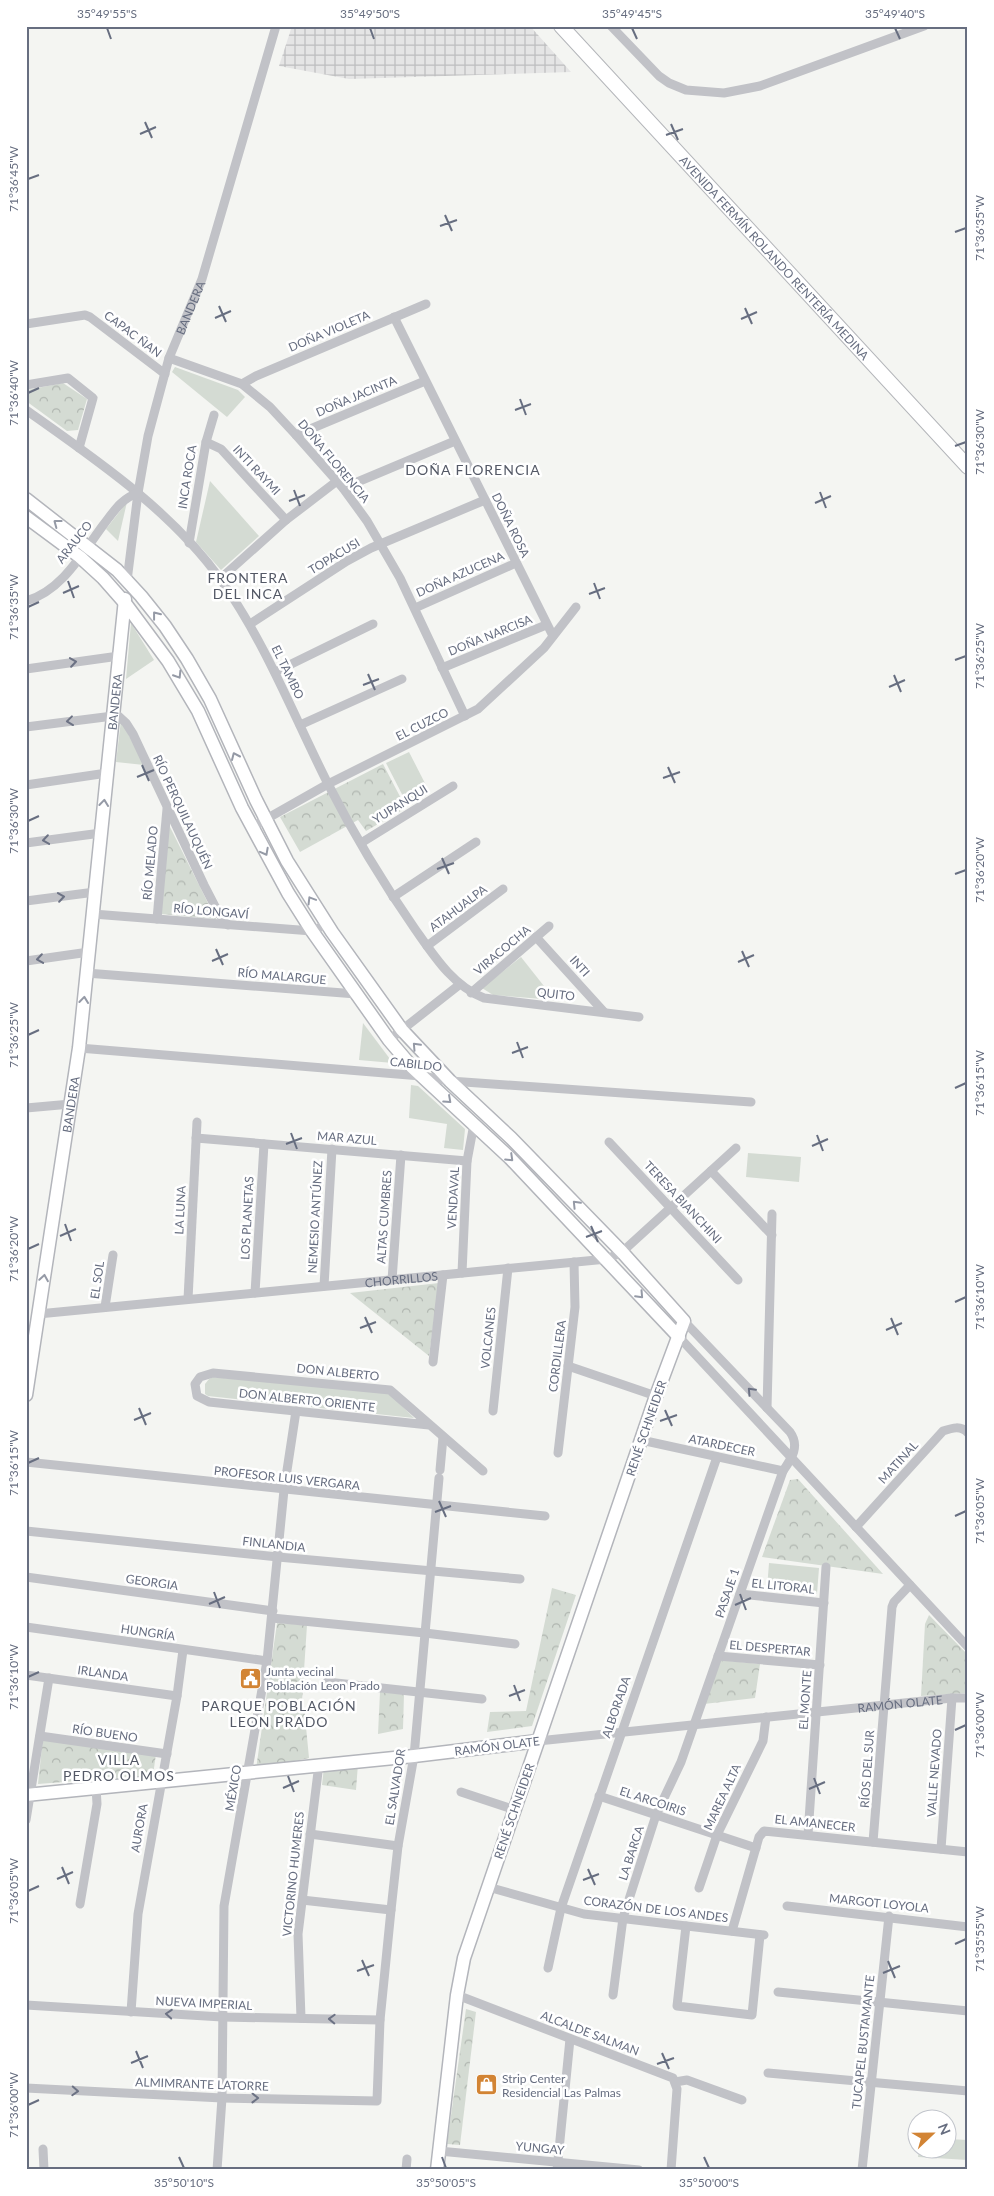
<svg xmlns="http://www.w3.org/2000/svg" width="994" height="2196" font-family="Lato,sans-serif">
<defs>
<pattern id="industrial-grid" width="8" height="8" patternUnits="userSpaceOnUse" patternTransform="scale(1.25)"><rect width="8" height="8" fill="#e5e5e5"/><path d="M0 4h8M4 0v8" fill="none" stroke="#bdbebf"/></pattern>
<pattern id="forest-crowns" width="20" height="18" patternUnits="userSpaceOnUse" patternTransform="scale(1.25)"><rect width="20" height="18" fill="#d4dbd3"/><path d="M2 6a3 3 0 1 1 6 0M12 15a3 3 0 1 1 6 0" fill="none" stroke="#b0b6b0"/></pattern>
</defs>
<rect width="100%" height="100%" fill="#f4f5f2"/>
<path fill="url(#industrial-grid)" d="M292 26H530L571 72 349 79 279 66Z"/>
<g fill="#d4dbd3">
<path d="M175 367 238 390 245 397 227 417 172 372Z"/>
<path d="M210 481 259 536 221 570 196 542Z"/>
<path d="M127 502 118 541 106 529Z"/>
<path d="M131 623 154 660 126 679Z"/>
<path d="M121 720 144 765 116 762Z"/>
<path d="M409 752 430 793 407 804 386 763Z"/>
<path d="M521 957 555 1000 493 995 482 988Z"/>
<path d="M363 1023 393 1063 359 1060Z"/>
<path d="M411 1085 418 1086 465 1129 463 1150 444 1148 447 1124 409 1118Z"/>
<path d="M748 1153 801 1157 799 1182 746 1177Z"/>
<path d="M213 1377 389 1393 414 1418 208 1396 205 1394V1384L209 1379Z"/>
<path d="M769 1563 819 1568 817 1594 767 1589Z"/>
<path d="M947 2139 968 2140V2160L918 2157 919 2149 946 2148Z"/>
</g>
<g fill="url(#forest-crowns)">
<path d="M63 383 87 399 78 430 67 431 26 401 27 390Z"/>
<path d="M383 764 406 808 366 831 358 820 300 852 280 817Z"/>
<path d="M169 825 216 919 161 914Z"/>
<path d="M439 1283 429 1356 350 1293Z"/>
<path d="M798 1479 883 1574 762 1557 790 1480Z"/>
<path d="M552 1588 576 1595 532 1726 487 1732 490 1712 526 1711Z"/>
<path d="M929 1615 968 1655V1693L921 1696 925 1624Z"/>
<path d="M277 1623 307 1625 302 1701 304 1706 309 1758 256 1769Z"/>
<path d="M719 1660 760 1664 755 1698 704 1704Z"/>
<path d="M380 1692 404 1694 403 1729 378 1734Z"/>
<path d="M43 1738 156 1754 153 1775 38 1784Z"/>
<path d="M358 1764 356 1790 322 1785 324 1767Z"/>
<path d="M466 2009 476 2012 460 2145 447 2144Z"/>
</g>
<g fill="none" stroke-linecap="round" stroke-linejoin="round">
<defs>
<g id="secondary">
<path d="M26 499 117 570 141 596 165 626 187 659 210 699 256 800 287 861 332 932 402 1030 450 1081 511 1138 622 1252 684 1321 656 1396 464 1958 457 1995 437 2170"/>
<path d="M26 517 80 557 103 578 125 603 168 661 198 711 242 808 288 893 312 931 389 1040 412 1067 510 1158 679 1337"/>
<path id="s4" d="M26 1395 79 1048 125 599"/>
<path d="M26 1795 414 1756 538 1741"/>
</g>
<g id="primary">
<path id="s5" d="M561 26 968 467"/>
</g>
</defs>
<use href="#secondary" stroke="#b3b5bb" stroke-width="15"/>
<use href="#primary" stroke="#b4b6ba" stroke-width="16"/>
<g stroke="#c1c2c7" stroke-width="9">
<path d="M611 26 659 76 669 83 686 90 724 93 760 86 924 26"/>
<path d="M394 317 553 636"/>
<path d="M26 324 85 315 90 317 165 374"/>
<path d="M169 358 242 384 270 407 296 435 343 488 367 521 400 578 465 716"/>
<path d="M242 384 256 376 426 304"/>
<path d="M26 385 68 378 93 398 79 448"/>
<path d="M26 410C95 459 171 510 221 580 265 642 293 714 327 782 353 833 383 883 415 929 434 956 453 986 484 998L639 1017"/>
<path d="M296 435 425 381"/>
<path d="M206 442 221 449 286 520"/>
<path d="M343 488 455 441"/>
<path d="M189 543 206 442 214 415"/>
<path d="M220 579 286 520 337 481"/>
<path id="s1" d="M127 581 138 493 148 436 169 358 202 279 276 26"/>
<path d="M26 601C62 591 83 552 104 524 114 511 122 498 138 493"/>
<path d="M415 608 516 563"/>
<path d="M250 624 347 561 371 548 485 500"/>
<path d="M442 668 546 625"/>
<path d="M26 669 119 656"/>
<path d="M275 672 373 624"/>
<path d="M113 711 126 723 133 734 204 885 219 914 228 925"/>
<path d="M300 725 402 679"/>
<path d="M26 727 113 716"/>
<path d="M26 785 107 773"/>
<path d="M252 827 328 784 478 709 544 648 576 607"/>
<path d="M26 843 101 833"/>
<path d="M361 843 453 786"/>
<path d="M393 897 476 842"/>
<path d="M26 901 95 892"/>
<path d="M93 914 312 931 327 924"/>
<path d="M157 919 167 809"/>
<path d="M536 937 604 1012"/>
<path d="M427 946 503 889"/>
<path d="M26 961 89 952"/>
<path d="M86 973 356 994"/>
<path d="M471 993 549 926"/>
<path d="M389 1040 459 985"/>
<path d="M79 1048 421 1076 450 1081 751 1102"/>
<path d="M26 1108 71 1104"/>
<path d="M196 1138 467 1161"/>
<path d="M609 1142 738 1280"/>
<path d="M711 1171 772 1235"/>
<path d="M462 1273 467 1161 474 1124"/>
<path d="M392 1280 401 1155"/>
<path d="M324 1286 332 1149"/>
<path d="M255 1293 264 1144"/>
<path d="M188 1299 197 1122"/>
<path d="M105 1307 113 1255"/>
<path id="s2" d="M38 1314 607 1259 622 1252 736 1148"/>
<path d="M679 1337 968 1647"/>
<path d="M433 1362 443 1275"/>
<path d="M568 1366 656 1396"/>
<path d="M767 1408 772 1214"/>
<path d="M493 1411 508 1268"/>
<path d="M429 1425 209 1402 197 1396 195 1384 200 1377 213 1373 390 1390 483 1471"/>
<path d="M641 1440 783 1471C792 1458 800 1446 790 1432L684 1321"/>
<path d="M558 1453 575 1307 574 1262"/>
<path d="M26 1462 545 1516"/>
<path d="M440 1470 443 1437"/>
<path d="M856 1527 943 1431C952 1428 961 1425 968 1433"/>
<path d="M26 1531 278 1557 520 1579"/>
<path d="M26 1577 273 1611"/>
<path d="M740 1594 824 1603"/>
<path d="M272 1618 425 1633 515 1644"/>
<path d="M26 1627 267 1661"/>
<path d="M718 1656 820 1665"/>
<path d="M26 1675 177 1696"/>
<path d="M327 1682 482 1699"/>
<path d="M40 1736 167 1754"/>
<path id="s3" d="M538 1741 952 1698H968"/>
<path d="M461 1792 515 1810"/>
<path d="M599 1796 756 1848"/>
<path d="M26 1820 49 1678"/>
<path d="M310 1834 398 1846"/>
<path d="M808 1835 826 1567"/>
<path d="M873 1842 892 1607 894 1602 910 1585"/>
<path d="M941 1849 952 1698"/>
<path d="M488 1887 584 1914 764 1935"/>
<path d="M699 1888 717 1835 763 1741 766 1717"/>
<path d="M302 1900 391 1910"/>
<path d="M80 1904 97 1804 96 1787"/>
<path d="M787 1906 968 1927"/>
<path d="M686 1926 677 2006 752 2015 760 1935"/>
<path d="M732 1931 759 1837 764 1831 968 1852"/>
<path d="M548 1968 561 1908 717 1457"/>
<path d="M778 1992 968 2011"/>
<path d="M457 1995 673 2078 677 2089 671 2170"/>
<path d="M613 1995 623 1918 656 1815 681 1762 783 1471"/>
<path d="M26 2005 222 2017 380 2020"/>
<path d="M131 2012 138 1914 177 1696 183 1650"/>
<path d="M301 2018 298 1934 319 1764"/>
<path d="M768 2073 968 2091"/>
<path d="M675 2082 687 2080 742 2100"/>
<path d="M26 2088 222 2098 377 2101 380 2020 391 1910 398 1846 414 1756 439 1478"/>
<path d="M43 2149 44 2170"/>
<path d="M439 2151 639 2170"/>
<path d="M217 2170 222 2098 224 1906 267 1661 284 1490 296 1411"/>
<path d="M406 2170 407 2159"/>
<path d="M557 2170 570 2039"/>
<path d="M862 2170 889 1916"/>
</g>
<use href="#secondary" stroke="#fff" stroke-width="12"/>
<use href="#primary" stroke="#fff" stroke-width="14"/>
</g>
<defs><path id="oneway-chevron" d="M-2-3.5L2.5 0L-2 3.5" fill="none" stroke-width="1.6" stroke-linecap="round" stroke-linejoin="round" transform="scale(1.25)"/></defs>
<g stroke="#959aa6">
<use href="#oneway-chevron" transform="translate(57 523) rotate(-143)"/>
<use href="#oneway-chevron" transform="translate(156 615) rotate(-128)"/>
<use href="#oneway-chevron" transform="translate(178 675) rotate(58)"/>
<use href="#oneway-chevron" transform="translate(235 756) rotate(-114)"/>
<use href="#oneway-chevron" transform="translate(104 803) rotate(-84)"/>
<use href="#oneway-chevron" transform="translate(265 852) rotate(62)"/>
<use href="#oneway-chevron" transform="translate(311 900) rotate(-121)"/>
<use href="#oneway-chevron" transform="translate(84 1000) rotate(-84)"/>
<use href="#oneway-chevron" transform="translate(416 1046) rotate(-133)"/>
<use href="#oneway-chevron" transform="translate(448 1100) rotate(42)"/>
<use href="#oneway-chevron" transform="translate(510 1158) rotate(44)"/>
<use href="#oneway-chevron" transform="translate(576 1204) rotate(-134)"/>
<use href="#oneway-chevron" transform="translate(44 1278) rotate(-81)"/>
<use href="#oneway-chevron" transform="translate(640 1295) rotate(47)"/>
</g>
<g stroke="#6c7284">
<use href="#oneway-chevron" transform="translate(73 662) rotate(-8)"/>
<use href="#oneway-chevron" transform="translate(70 721) rotate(173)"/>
<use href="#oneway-chevron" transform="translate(46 840) rotate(172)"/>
<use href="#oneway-chevron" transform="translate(61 897) rotate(-8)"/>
<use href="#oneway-chevron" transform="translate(40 959) rotate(172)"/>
<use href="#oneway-chevron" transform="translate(751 1391) rotate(-133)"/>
<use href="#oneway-chevron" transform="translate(169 2014) rotate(-176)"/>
<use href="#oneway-chevron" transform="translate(332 2019) rotate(-178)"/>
<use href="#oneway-chevron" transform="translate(75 2091) rotate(3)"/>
<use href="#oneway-chevron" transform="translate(255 2098) rotate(1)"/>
</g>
<path fill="none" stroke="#676e80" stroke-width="2" d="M107 28 111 39M370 28 374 39M632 28 637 39M895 28 900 39M145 122 152 138M671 124 678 140M140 134 156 127M666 135 683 129M28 179 39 175M445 215 452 231M440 226 457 220M955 232 966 228M219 306 226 322M745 308 752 324M215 318 231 311M741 319 757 312M28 393 39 388M520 399 526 415M515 410 531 404M955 446 966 442M294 490 300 506M820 492 826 508M289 501 305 495M815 503 831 496M68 581 74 598M594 583 600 599M63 593 79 586M589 594 605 588M28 607 39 602M955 660 966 656M368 674 375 690M894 675 901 692M363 685 379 679M889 687 905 680M142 765 149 781M668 767 675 783M137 777 154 770M663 778 680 772M28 821 39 816M442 858 449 874M437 869 454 863M955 874 966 870M216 949 223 965M742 951 749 967M212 961 228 954M738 962 754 955M28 1035 39 1030M517 1042 523 1058M512 1053 528 1047M955 1088 966 1083M291 1133 297 1149M817 1135 823 1151M286 1144 302 1138M812 1146 828 1139M65 1224 71 1241M591 1226 598 1242M60 1236 76 1229M586 1237 602 1231M28 1249 39 1244M955 1302 966 1297M365 1317 372 1333M891 1318 898 1335M360 1328 376 1322M886 1330 902 1323M139 1408 146 1425M665 1410 672 1426M134 1420 151 1413M660 1421 677 1415M28 1463 39 1458M439 1501 446 1517M435 1512 451 1506M955 1516 966 1511M214 1592 220 1608M740 1594 746 1610M209 1604 225 1597M735 1605 751 1598M28 1677 39 1672M514 1685 520 1701M509 1696 525 1690M955 1730 966 1725M288 1776 294 1792M814 1778 820 1794M283 1788 299 1781M809 1789 825 1782M62 1867 69 1884M588 1869 595 1885M57 1879 73 1872M583 1880 599 1874M28 1891 39 1886M955 1944 966 1939M362 1960 369 1976M888 1961 895 1978M357 1971 374 1965M883 1973 900 1966M136 2051 143 2068M662 2053 669 2069M131 2063 148 2056M657 2064 674 2058M28 2105 39 2100M179 2157 184 2168M442 2157 446 2168M704 2157 709 2168"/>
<defs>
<symbol id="civic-square" viewBox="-11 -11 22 22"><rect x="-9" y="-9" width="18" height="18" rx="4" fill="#d28434" stroke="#fff"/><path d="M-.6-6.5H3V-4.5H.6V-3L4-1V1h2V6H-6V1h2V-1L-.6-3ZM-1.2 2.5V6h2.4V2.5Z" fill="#fff"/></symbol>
<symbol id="shop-square" viewBox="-11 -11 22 22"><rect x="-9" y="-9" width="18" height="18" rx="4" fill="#d28434" stroke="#fff"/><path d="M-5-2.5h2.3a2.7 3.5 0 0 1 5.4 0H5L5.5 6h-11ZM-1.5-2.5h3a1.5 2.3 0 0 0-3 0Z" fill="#fff"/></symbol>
</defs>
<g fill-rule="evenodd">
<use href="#civic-square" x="238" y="1666" width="25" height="25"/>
<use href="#shop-square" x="474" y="2072" width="25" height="25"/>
</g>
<g text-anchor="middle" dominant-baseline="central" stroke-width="5" stroke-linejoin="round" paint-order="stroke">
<g font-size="12" fill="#676e80" stroke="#fff">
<text stroke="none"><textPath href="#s5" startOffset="315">AVENIDA FERMÍN ROLANDO RENTERÍA MEDINA</textPath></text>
<text stroke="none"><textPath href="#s1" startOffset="282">BANDERA</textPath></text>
<text transform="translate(329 331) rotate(-23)">DOÑA VIOLETA</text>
<text transform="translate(133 334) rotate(37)">CAPAC ÑAN</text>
<text transform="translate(356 396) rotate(-23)">DOÑA JACINTA</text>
<text transform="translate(334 461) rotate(50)">DOÑA FLORENCIA</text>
<text transform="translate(257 470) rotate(47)">INTI RAYMI</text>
<text transform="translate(187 477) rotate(-81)">INCA ROCA</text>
<text transform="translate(511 525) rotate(64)">DOÑA ROSA</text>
<text transform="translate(74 542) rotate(-52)">ARAUCO</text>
<text transform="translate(334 556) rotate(-31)">TOPACUSI</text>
<text transform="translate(460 574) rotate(-24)">DOÑA AZUCENA</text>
<text transform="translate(490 635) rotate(-22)">DOÑA NARCISA</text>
<text transform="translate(288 672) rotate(64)">EL TAMBO</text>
<text stroke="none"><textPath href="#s4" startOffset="699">BANDERA</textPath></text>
<text transform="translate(422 724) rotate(-27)">EL CUZCO</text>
<text transform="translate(400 804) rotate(-32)">YUPANQUI</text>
<text transform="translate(183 812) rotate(65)">RÍO PERQUILAUQUÉN</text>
<text transform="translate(150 863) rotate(-85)">RÍO MELADO</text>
<text transform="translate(458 908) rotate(-37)">ATAHUALPA</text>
<text transform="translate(211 911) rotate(5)">RÍO LONGAVÍ</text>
<text transform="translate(502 950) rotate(-40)">VIRACOCHA</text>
<text transform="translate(580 966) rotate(48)">INTI</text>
<text transform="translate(282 976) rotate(5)">RÍO MALARGUE</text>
<text transform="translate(556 994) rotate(7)">QUITO</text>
<text transform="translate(416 1064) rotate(6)">CABILDO</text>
<text stroke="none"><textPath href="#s4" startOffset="294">BANDERA</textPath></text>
<text transform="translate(347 1138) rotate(5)">MAR AZUL</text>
<text transform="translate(453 1198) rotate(-87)">VENDAVAL</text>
<text transform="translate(683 1202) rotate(47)">TERESA BIANCHINI</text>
<text transform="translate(180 1210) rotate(-87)">LA LUNA</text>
<text transform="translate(315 1217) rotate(-87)">NEMESIO ANTÚNEZ</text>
<text transform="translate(384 1217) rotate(-86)">ALTAS CUMBRES</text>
<text transform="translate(247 1218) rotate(-87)">LOS PLANETAS</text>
<text stroke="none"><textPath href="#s2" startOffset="365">CHORRILLOS</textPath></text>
<text transform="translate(97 1280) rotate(-82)">EL SOL</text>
<text transform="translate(488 1338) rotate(-84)">VOLCANES</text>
<text transform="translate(557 1356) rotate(-83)">CORDILLERA</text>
<text transform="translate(338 1372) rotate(6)">DON ALBERTO</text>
<text transform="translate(307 1400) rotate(6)">DON ALBERTO ORIENTE</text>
<text transform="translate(646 1428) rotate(-71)">RENÉ SCHNEIDER</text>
<text transform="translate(722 1445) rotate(12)">ATARDECER</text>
<text transform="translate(898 1462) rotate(-48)">MATINAL</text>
<text transform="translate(287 1478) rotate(6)">PROFESOR LUIS VERGARA</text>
<text transform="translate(274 1544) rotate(6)">FINLANDIA</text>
<text transform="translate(152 1582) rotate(8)">GEORGIA</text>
<text transform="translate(783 1586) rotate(6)">EL LITORAL</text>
<text transform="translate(727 1593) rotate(-71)">PASAJE 1</text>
<text transform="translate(148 1632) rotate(8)">HUNGRÍA</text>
<text transform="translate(770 1648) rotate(5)">EL DESPERTAR</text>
<text transform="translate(103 1673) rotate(8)">IRLANDA</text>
<text transform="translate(805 1700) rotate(-86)">EL MONTE</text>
<text stroke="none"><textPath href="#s3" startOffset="364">RAMÓN OLATE</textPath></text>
<text transform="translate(616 1707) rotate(-71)">ALBORADA</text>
<text transform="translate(105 1733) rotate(8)">RÍO BUENO</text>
<text transform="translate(497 1746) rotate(-7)">RAMÓN OLATE</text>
<text transform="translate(867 1769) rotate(-86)">RÍOS DEL SUR</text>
<text transform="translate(934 1773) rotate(-86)">VALLE NEVADO</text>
<text transform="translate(395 1787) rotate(-81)">EL SALVADOR</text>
<text transform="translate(233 1788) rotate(-80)">MÉXICO</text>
<text transform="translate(722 1797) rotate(-65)">MAREA ALTA</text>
<text transform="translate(653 1801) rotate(18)">EL ARCOIRIS</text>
<text transform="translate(514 1811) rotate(-71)">RENÉ SCHNEIDER</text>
<text transform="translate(815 1823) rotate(6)">EL AMANECER</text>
<text transform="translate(139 1828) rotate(-80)">AURORA</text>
<text transform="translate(631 1853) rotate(-72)">LA BARCA</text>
<text transform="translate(293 1874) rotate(-84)">VICTORINO HUMERES</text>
<text transform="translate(879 1903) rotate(6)">MARGOT LOYOLA</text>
<text transform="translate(656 1909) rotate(7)">CORAZÓN DE LOS ANDES</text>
<text transform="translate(204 2003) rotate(3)">NUEVA IMPERIAL</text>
<text transform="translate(590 2033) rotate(21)">ALCALDE SALMAN</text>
<text transform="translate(863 2042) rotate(-84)">TUCAPEL BUSTAMANTE</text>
<text transform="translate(202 2084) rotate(2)">ALMIMRANTE LATORRE</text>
<text transform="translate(540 2148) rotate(5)">YUNGAY</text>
</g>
<g font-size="12" fill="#676e80" stroke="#fff" text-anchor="start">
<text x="266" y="1671">Junta vecinal<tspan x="266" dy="14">Población Leon Prado</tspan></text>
<text x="502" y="2078">Strip Center<tspan x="502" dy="14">Residencial Las Palmas</tspan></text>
</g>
<g font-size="14" letter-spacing="1" fill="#545966" stroke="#fff">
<text x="473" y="469">DOÑA FLORENCIA</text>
<text x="248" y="577">FRONTERA<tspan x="248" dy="16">DEL INCA</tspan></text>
<text x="279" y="1705">PARQUE POBLACIÓN<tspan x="279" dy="16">LEON PRADO</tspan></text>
<text x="119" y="1759">VILLA<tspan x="119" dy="16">PEDRO OLMOS</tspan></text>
</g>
</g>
<rect width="994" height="2196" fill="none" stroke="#ffffff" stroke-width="55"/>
<g transform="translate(932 2134) rotate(68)"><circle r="24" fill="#ffffff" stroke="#c2c5cc"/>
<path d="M0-4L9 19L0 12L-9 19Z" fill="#d28434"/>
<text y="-8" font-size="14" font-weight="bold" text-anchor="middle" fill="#676e80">N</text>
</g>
<rect x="28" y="28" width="938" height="2140" fill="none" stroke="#676e80" stroke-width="2"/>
<g font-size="12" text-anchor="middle" fill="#676e80">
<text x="107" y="18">35°49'55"S</text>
<text x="370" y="18">35°49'50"S</text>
<text x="632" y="18">35°49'45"S</text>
<text x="895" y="18">35°49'40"S</text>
<text transform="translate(14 179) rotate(-90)" y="4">71°36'45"W</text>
<text transform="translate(980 228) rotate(-90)" y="4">71°36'35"W</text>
<text transform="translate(14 393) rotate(-90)" y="4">71°36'40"W</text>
<text transform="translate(980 442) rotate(-90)" y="4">71°36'30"W</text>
<text transform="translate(14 607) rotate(-90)" y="4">71°36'35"W</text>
<text transform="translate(980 656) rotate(-90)" y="4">71°36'25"W</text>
<text transform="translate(14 821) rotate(-90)" y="4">71°36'30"W</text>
<text transform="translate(980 870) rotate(-90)" y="4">71°36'20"W</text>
<text transform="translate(14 1035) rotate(-90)" y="4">71°36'25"W</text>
<text transform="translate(980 1083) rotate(-90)" y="4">71°36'15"W</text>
<text transform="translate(14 1249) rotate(-90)" y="4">71°36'20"W</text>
<text transform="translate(980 1297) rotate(-90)" y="4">71°36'10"W</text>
<text transform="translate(14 1463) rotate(-90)" y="4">71°36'15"W</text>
<text transform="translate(980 1511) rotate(-90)" y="4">71°36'05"W</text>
<text transform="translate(14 1677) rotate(-90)" y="4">71°36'10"W</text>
<text transform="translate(980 1725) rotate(-90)" y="4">71°36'00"W</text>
<text transform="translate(14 1891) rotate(-90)" y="4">71°36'05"W</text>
<text transform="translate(980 1939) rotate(-90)" y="4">71°35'55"W</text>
<text transform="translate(14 2105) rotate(-90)" y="4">71°36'00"W</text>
<text x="184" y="2187">35°50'10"S</text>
<text x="446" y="2187">35°50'05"S</text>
<text x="709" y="2187">35°50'00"S</text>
</g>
</svg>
